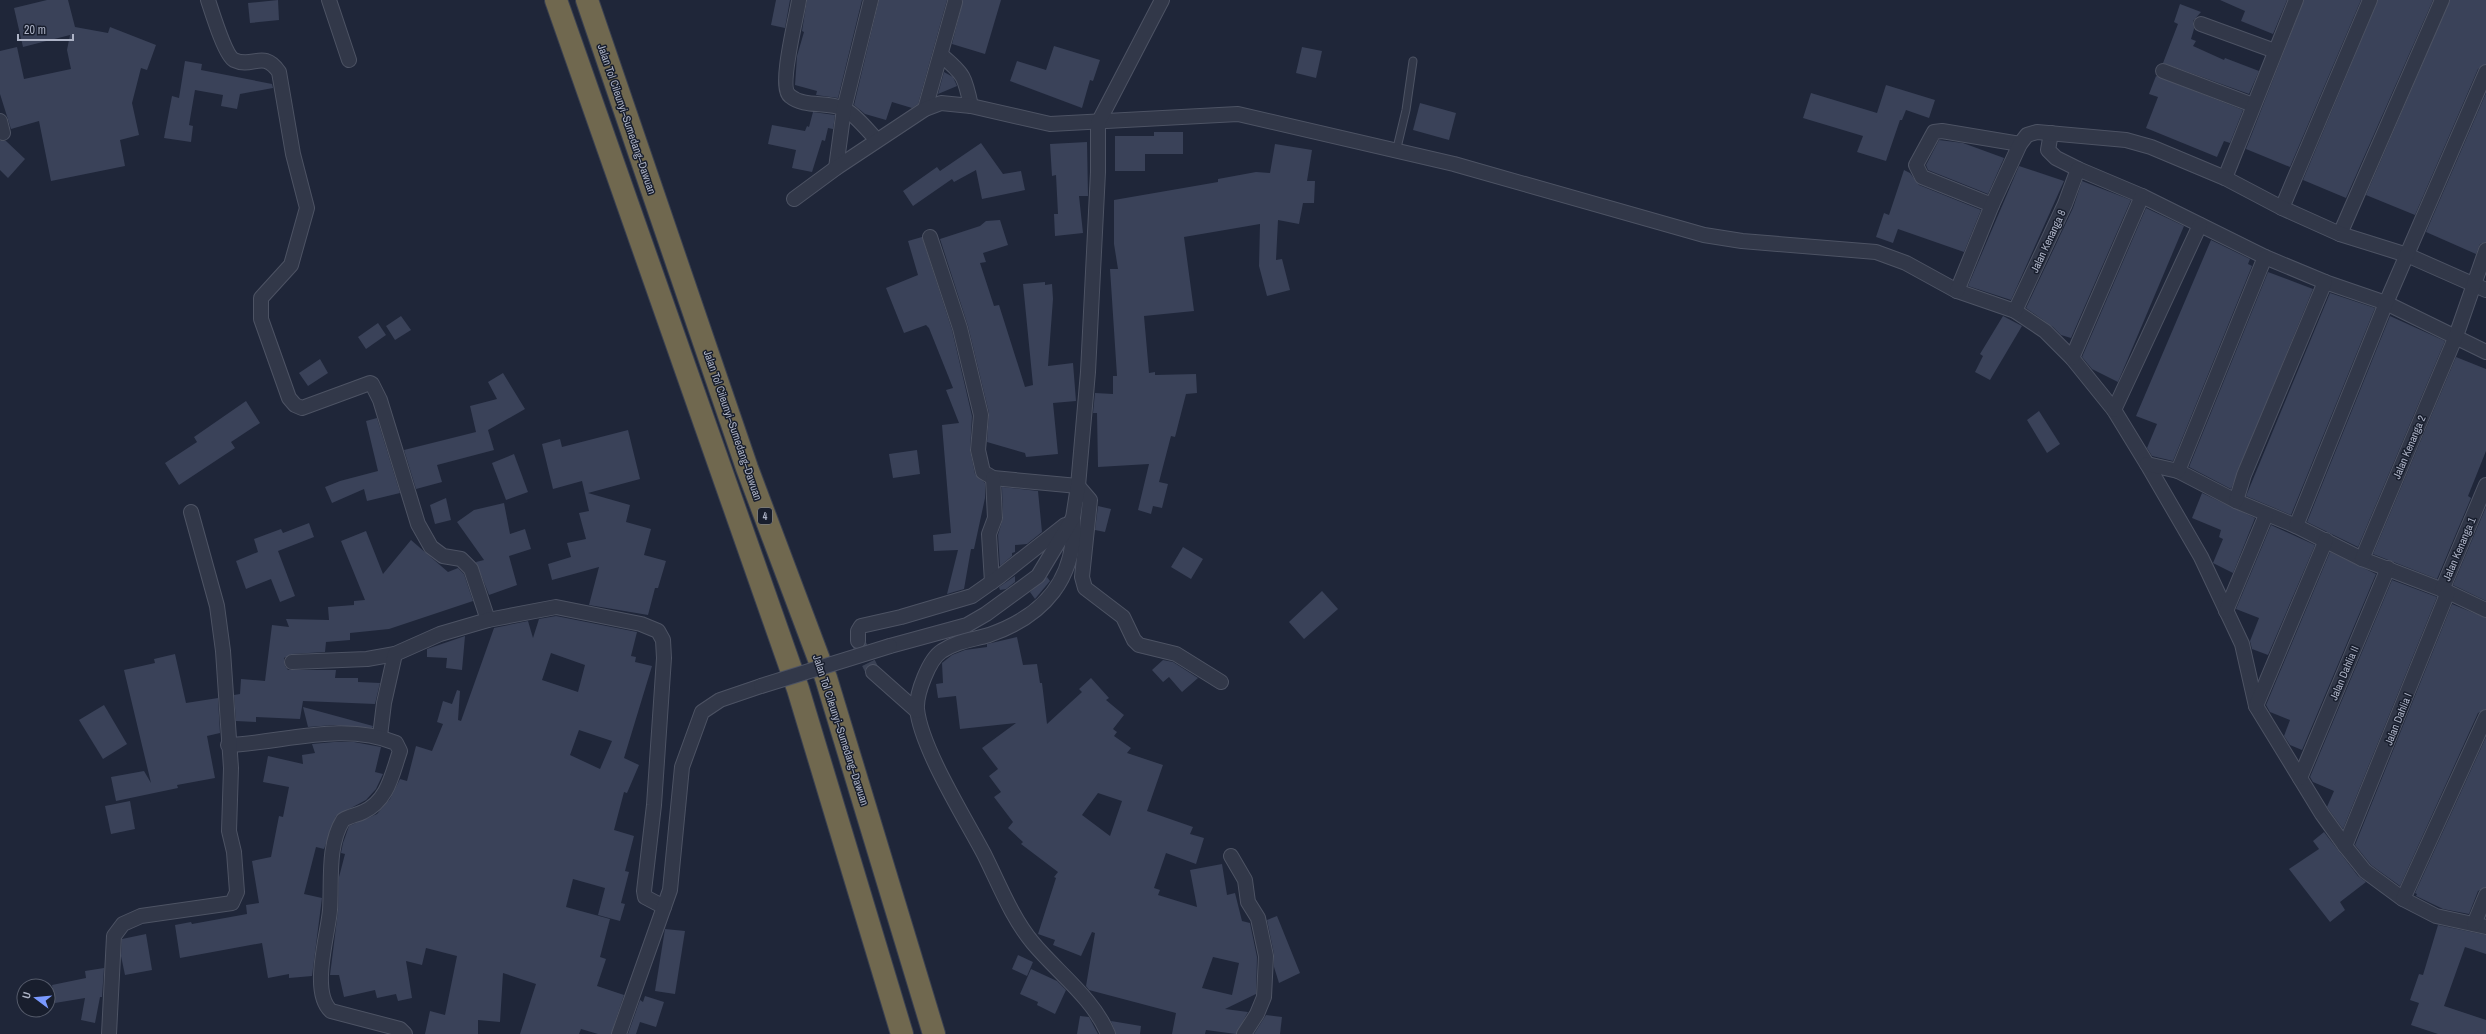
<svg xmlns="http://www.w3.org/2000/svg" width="2486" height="1034" font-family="'Archivo Narrow',sans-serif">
<rect width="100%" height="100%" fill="#1f2639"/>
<g fill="#3a4259" fill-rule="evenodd">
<path d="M47 0H68L75 27 108 33 110 27 156 45 147 70 141 68 132 103 139 135 120 140 125 166 51 181 39 121 11 129 0 94V51L17 47 24 79 71 69 67 50 70 35 23 47 14 8Z"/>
<path d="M278 0 279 20 250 23 248 3Z"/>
<path d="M776 0H790L785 28 771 25Z"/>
<path d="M807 0H862L838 98 816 95 817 91 795 85 797 56 804 32 802 31Z"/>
<path d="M879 0H947L918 104 912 108 892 102 886 120 865 114 854 105Z"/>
<path d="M963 0H1001L985 54 952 44Z"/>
<path d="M2220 0H2287L2273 34 2241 21 2245 11Z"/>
<path d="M2304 0H2361L2290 167 2246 149Z"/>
<path d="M2378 0H2433L2346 198 2303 180Z"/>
<path d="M2450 0H2486V64L2478 69 2415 215 2366 195Z"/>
<path d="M2180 4 2201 12 2193 21 2194 29 2191 39 2196 41 2193 46 2224 60 2225 58 2259 71 2249 94 2163 63 2178 24 2174 22Z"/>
<path d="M1054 46 1100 60 1093 81 1090 80 1082 108 1010 81 1017 61 1046 70Z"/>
<path d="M1302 47 1322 51 1316 78 1296 73Z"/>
<path d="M185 61 202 64 201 70 272 84 273 88 240 94 237 109 221 106 223 95 195 90 189 125 193 126 191 142 164 138 172 96 179 98Z"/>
<path d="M944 72 953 77 957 86 938 94Z"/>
<path d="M2156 76 2243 110 2230 143 2224 141 2217 157 2146 128 2158 97 2149 94Z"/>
<path d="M1886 85 1935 100 1929 118 1906 110 1902 120H1900L1886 161 1857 152 1863 136 1803 118 1811 93 1877 113Z"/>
<path d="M2486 93V242L2480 244 2476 254 2426 232Z"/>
<path d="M1420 103 1456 113 1449 140 1413 130Z"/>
<path d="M813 112 835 115 833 129 828 128 825 141 822 140 812 172 792 168 796 150 768 144 772 125 805 131 807 126 809 127Z"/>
<path d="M1154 132H1183V154H1145V171H1115V136H1154Z"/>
<path d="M1939 140 1963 143 2004 158 1988 194 1928 170 1926 165Z"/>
<path d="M0 141H6L25 159 8 178 0 170Z"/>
<path d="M1087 142 1088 196H1079L1083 233 1055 236 1054 214H1058L1056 175 1052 176 1050 144Z"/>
<path d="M981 143 1003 174 1021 171 1025 190 982 199 976 170 954 182 952 179 913 206 903 191 937 167 940 171Z"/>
<path d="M1275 144 1312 150 1307 181H1315L1314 203H1303L1299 224 1278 220 1276 260 1282 259 1290 290 1267 296 1259 266 1260 224 1184 237 1194 311 1144 316 1149 373 1155 372V375L1196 374 1197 393 1186 394 1175 437 1171 436 1159 482 1168 484 1162 508 1153 506 1151 514 1138 510 1149 464 1098 467 1097 413H1093L1095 393 1113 394V376H1117L1110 269H1118L1114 244V200L1218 182V179L1256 172 1270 173Z"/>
<path d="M2019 166 2064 181 2011 300 1968 286Z"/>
<path d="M1904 170 1910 173 1919 185 1981 210 1964 252 1898 229 1893 243 1876 237 1884 213 1889 215Z"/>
<path d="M2082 181 2131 200 2071 338 2061 335 2053 327 2026 308 2073 208Z"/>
<path d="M2146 208 2184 226 2118 382 2092 369 2082 357Z"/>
<path d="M1000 220 1008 245 983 253 986 262 980 263 994 306 999 305 1025 387 1033 385 1023 284 1045 282V285L1052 284 1053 299 1048 366 1073 363 1076 401 1053 403 1058 454 1026 457 1025 453 987 442 989 413 968 326 940 239 980 226 986 221Z"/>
<path d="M922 237 952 330 972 416 970 450 975 474 985 483V498L974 549H971L964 589 947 594 958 550 934 551 933 535 951 533 942 425 959 423 946 390 953 388 929 328 926 325 904 333 886 288 918 275 908 241Z"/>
<path d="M2211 240 2250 259 2248 264 2252 266 2173 461 2152 456 2147 448 2157 424 2136 416Z"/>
<path d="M2268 272 2313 289 2231 489 2189 467Z"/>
<path d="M2330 293 2375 308 2291 515 2246 496Z"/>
<path d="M401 316 411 330 395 340 386 326Z"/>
<path d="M2003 316 2022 326 1990 380 1975 372 1983 356 1980 354Z"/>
<path d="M2390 316 2445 341 2358 547 2307 522Z"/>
<path d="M378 323 386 335 366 349 358 337Z"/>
<path d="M2456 357 2486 369V451L2468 496 2471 498 2437 579 2373 554Z"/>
<path d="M320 359 328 373 308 386 299 373Z"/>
<path d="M503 373 525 409 488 430 494 450 437 465 442 482 416 489 404 450 476 432 470 406 497 399 488 382Z"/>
<path d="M246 401 260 423 231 442 235 448 179 485 165 463 197 442 194 437Z"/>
<path d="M2039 411 2060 444 2047 453 2027 420Z"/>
<path d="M377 418 400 493 367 501 364 489 332 503 325 487 340 481 378 471 366 421Z"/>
<path d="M628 430 640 479 588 493 630 505 626 522 651 529 644 555 666 561 658 588H655L648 615 589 605 599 567 552 580 548 564 571 557 567 543 586 539 579 513 589 511 582 481 553 489 542 444 560 439 562 447Z"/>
<path d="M917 450 920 474 893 478 889 454Z"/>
<path d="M514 454 528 492 506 500 492 463Z"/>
<path d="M1002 487 1038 491 1042 532 1027 544 1015 545V552L1012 553V556L1000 566 998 535 1003 518Z"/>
<path d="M2202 493 2255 518 2233 573 2213 563 2223 539 2219 537 2221 530 2192 518Z"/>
<path d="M446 498 451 520 435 524 430 505Z"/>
<path d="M504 503 510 534 525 529 531 549 509 556 517 585 489 595 476 562 484 560 457 522 474 510Z"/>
<path d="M1098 506 1111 509 1105 532 1095 530Z"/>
<path d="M2486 507V601L2453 585Z"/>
<path d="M309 523 314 537 278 551 295 596 280 602 271 579 246 589 236 561 258 552 254 539 281 529 283 533Z"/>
<path d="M2271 525 2315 545 2268 655 2252 649 2250 641 2259 618 2236 609Z"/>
<path d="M366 531 383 574 411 540 448 572 458 568 464 574 473 601 389 629 350 633V640L326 642 325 652 292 654 284 658 285 666 288 670H336L335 678H358V682L380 683 375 704 303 701 300 719 256 717V722L236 721 234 695 240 694 241 679 265 681 272 625 289 627 286 619 329 620 328 607 354 605V601L365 600 341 541Z"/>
<path d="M1183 547 1203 559 1191 579 1171 567Z"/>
<path d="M2330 552 2376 574 2302 750 2290 745 2284 736 2290 720 2270 712 2266 705Z"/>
<path d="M1015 576V582L1006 589 1000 590 999 587Z"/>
<path d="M1047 577 1050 581 1035 599 1030 592Z"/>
<path d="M2392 580 2437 597 2343 829 2327 807 2334 791 2313 782 2310 777Z"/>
<path d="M1322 591 1338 609 1304 639 1289 622Z"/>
<path d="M2452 604 2486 618V709L2478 713 2400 886 2371 865 2355 845Z"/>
<path d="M556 616 637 632 631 656 636 657 635 662 652 666 624 758 639 765 627 793 624 792 614 830 634 836 625 871 629 872 621 903 625 904 620 921 598 915 605 888 573 879 566 907 610 919 600 957 606 959 597 986 624 995 611 1034H598L581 1029 579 1034H520L536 984 503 973 500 1022 478 1020V1034H425L430 1011 445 1015 457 956 426 948 422 965 406 961 412 998 398 1001 396 994 377 998 375 990 344 997 339 975H330L338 911 339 877 345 854 341 853 343 843 349 826 377 814 390 799 400 779 407 781 416 746 432 751 443 724 437 722 443 701 452 704 457 690 460 691 458 720 461 721 494 628 528 621 533 638 539 619ZM551 653 585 665 578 692 542 680ZM579 730 612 741 600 769 570 755Z"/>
<path d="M465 636 462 670 446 668 447 658 427 657V649Z"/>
<path d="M1017 637 1023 665 1037 664 1040 683H1042L1047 724 1082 692 1079 689 1091 678 1109 698 1106 700 1124 715 1113 729 1117 732 1114 736 1131 748 1127 753 1163 765 1147 811 1193 827 1190 834 1204 838 1196 864 1166 853 1154 888 1160 890 1158 895 1197 907 1190 870 1222 864 1227 895 1235 893 1242 921 1250 923 1257 957 1256 994 1225 1009 1248 1012 1236 1034 1206 1030 1205 1034H1172L1176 1013 1089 990 1086 986 1095 933 1092 932 1081 956 1053 945 1055 940 1038 934 1056 878 1054 877 1058 872 1021 844 1023 842 1008 828 1013 822 994 797 1001 792 989 776 998 769 982 748 1016 723 960 729 956 696 938 698 936 684 943 683 942 663 952 655 965 650 987 647V644ZM1098 793 1122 801 1110 836 1082 815ZM1213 957 1239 963 1232 995 1202 988Z"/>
<path d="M175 654 186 703 218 698 220 733 207 736 215 778 177 785 178 788 116 801 111 777 144 771 151 783 124 670 155 663 154 659Z"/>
<path d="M1163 660 1173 662 1198 678 1182 692 1169 677 1163 682 1152 670Z"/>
<path d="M104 705 127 744 103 759 79 720Z"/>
<path d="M303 707 373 726 372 728 334 725 308 727Z"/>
<path d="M2486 737V887L2478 891 2469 914 2443 909 2416 896 2417 894 2415 893Z"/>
<path d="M334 742H354L381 747 375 772 383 774 376 789 366 800 336 816 324 849 316 847 304 894 322 898 312 976 289 978V974L268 978 262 943 180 958 175 925 191 922 192 924 247 914 246 905 259 903 252 861 271 857 279 816 283 817 289 787 263 782 268 756 303 764 302 755 315 753 312 744Z"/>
<path d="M130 801 135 829 111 834 105 806Z"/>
<path d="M2324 832 2358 876 2366 882 2340 902 2345 910 2330 922 2289 869 2319 849 2313 841Z"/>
<path d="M1277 916 1300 973 1279 983 1274 967V954L1267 920Z"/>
<path d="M2438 925 2486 935V954L2465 947 2444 1006 2486 1020V1034H2438L2411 1025 2419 1003 2410 1000 2419 974 2423 975Z"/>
<path d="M665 929 685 931 675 994 655 991Z"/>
<path d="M146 934 152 970 125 975 121 956 122 939Z"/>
<path d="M1018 955 1033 962 1027 976 1012 969Z"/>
<path d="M104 968 102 997H100L95 1023 81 1020 85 998 55 1003 52 985 86 978 85 971Z"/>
<path d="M1031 969 1057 981 1066 990 1055 1014 1037 1005 1038 1002 1020 994Z"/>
<path d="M645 996 664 1002 656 1027 640 1022 636 1034H628L640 1000 643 1002Z"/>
<path d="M1266 1015 1282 1017 1280 1034H1254Z"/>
<path d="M1080 1016 1089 1017 1098 1034H1077Z"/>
<path d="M1111 1021 1141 1026 1140 1034H1116Z"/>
</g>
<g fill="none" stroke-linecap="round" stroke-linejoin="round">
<path stroke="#3b4255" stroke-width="14" stroke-dasharray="14 7" stroke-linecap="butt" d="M859 644 873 672"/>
<defs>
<path id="service" d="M1396 152 1406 110 1413 61"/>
<g id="minor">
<path d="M208 0C212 12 225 55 234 60 253 69 263 49 279 72L293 154 307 208 291 265 261 298V319L289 398 295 405 302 408 370 383 372 384 380 400 418 524 431 547 443 556 461 559 471 569 488 620"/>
<path d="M329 0 349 60"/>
<path d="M799 0C797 16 778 87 790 96 804 108 828 101 844 109 854 113 869 132 877 140"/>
<path d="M2201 24 2275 51"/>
<path d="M941 55C964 74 965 77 971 106"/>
<path d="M2163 71 2253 105"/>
<path d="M925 109 955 2"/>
<path d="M0 121 3 133"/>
<path d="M2051 133 2048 150 2056 158 2078 169 2142 196 2265 257 2325 282 2386 303 2486 352"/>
<path d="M836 168 844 109 871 0"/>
<path d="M2225 178 2296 0"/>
<path d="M794 199 836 168 925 109 941 103 971 106 1050 124 1238 114 1454 164 1704 235 1742 241 1876 252 1906 263 1957 291 2015 311 2045 331 2072 358 2114 410 2147 464 2201 557 2242 644 2256 706 2322 814 2345 846 2365 871 2403 899 2436 916 2486 927"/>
<path d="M1992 205 1922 177 1916 165 1934 132 1942 131 2020 144"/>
<path d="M2282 208 2370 0"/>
<path d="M2340 234 2442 0"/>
<path d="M930 237 960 328 981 415 978 450 983 472 993 478 1078 486 1090 500 1082 577 1085 588 1123 617 1134 640 1139 645 1176 654 1221 682"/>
<path d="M1957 291 1992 205 2020 144 2027 135 2037 132 2126 140 2151 147 2225 178 2282 208 2340 234 2407 255 2486 290"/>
<path d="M2015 311 2065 204 2078 169"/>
<path d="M2072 358 2142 196"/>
<path d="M2114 410 2200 225"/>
<path d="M2147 464 2178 471 2236 501 2296 526 2362 559 2448 592 2486 610"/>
<path d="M2178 471 2265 257"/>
<path d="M2236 501 2244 475 2325 282"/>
<path d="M1073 518C1077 578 1044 616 989 635 972 640 957 641 942 651 929 659 916 694 917 709 921 748 965 818 984 854 999 884 1012 918 1033 943 1058 973 1093 998 1108 1034"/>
<path d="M2296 526 2386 303 2486 72"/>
<path d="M2362 559 2456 336 2486 250"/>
<path d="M992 582 989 534 995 518 993 478"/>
<path d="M2442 590 2486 485"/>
<path d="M2226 611 2266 515"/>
<path d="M858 641V631L861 626 901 617 972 596 999 577 1065 525"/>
<path d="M890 646 967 625 986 614 1038 576 1073 518 1078 486 1088 372 1098 172V123L1162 0"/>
<path d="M292 662 367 659 395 654"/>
<path d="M873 672 917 711"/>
<path d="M2256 706 2326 540"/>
<path d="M380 736 384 703 395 654 440 634 488 620 556 607 641 624 658 631 663 640 664 658 654 805 644 891 645 897 664 907"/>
<path d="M228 745C283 743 342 721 396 743L400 751C392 774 388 801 363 812 357 815 350 816 343 820 327 846 332 881 330 910 328 935 310 992 331 1011L400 1029 405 1034"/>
<path d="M2300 778 2388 568"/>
<path d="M2345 846 2448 592"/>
<path d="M1231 856 1245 880 1248 902 1258 918 1266 956 1264 997 1257 1014 1244 1034"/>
<path d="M2403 899 2486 717"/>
<path d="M2474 924 2486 895"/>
<path d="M109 1034 114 936 123 924 141 916 232 903 237 892 234 852 229 831 231 768 223 651 217 606 191 512"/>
<path d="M619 1034 670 890 682 767 702 712 720 700 761 686"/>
</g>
<g id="motorway">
<path d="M556 0 798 689 902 1034"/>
<path d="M587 0 747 468 826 678 934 1034"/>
</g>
</defs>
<use href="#service" stroke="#4d5364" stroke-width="9"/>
<use href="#minor" stroke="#4d5364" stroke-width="16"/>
<use href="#motorway" stroke="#3a4050" stroke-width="24"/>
<use href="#service" stroke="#323849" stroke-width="7"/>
<use href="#minor" stroke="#323849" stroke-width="14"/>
<use href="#motorway" stroke="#70684f" stroke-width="22"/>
<defs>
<path id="minor-bridge" d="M761 686 890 646"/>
</defs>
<use href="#minor-bridge" stroke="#4d5364" stroke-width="16" stroke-linecap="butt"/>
<use href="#minor-bridge" stroke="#323849" stroke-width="14"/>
</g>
<g text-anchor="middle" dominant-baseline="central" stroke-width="3" stroke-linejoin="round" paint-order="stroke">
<rect fill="#181e2d" stroke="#808698" stroke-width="1" x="758" y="508" width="14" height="16" rx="3"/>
<g font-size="10" font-weight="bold" fill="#adb3c6">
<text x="765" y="516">4</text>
</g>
<g font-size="11" fill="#adb3c6" stroke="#181e2d">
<text transform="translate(627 119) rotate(71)">Jalan Tol Cileunyi–Sumedang–Dawuan</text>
<text transform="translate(2048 241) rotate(-65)">Jalan Kenanga 8</text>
<text transform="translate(733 425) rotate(71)">Jalan Tol Cileunyi–Sumedang–Dawuan</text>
<text transform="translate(2409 447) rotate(-67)">Jalan Kenanga 2</text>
<text transform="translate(2459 549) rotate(-67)">Jalan Kenanga 1</text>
<text transform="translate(2344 673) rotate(-67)">Jalan Dahlia II</text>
<text transform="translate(2398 719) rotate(-68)">Jalan Dahlia I</text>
<text transform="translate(841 730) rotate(72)">Jalan Tol Cileunyi–Sumedang–Dawuan</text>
</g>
</g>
<g transform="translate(36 998) rotate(286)"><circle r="19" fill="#181e2d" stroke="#545a6a"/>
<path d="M0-3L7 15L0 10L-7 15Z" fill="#7999fe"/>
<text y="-6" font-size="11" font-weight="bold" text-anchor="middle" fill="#adb3c6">U</text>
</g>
<path d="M18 34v6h55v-6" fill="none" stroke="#adb3c6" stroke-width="2"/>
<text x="24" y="34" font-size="12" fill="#adb3c6" stroke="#181e2d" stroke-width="3" paint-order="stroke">20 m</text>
</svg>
